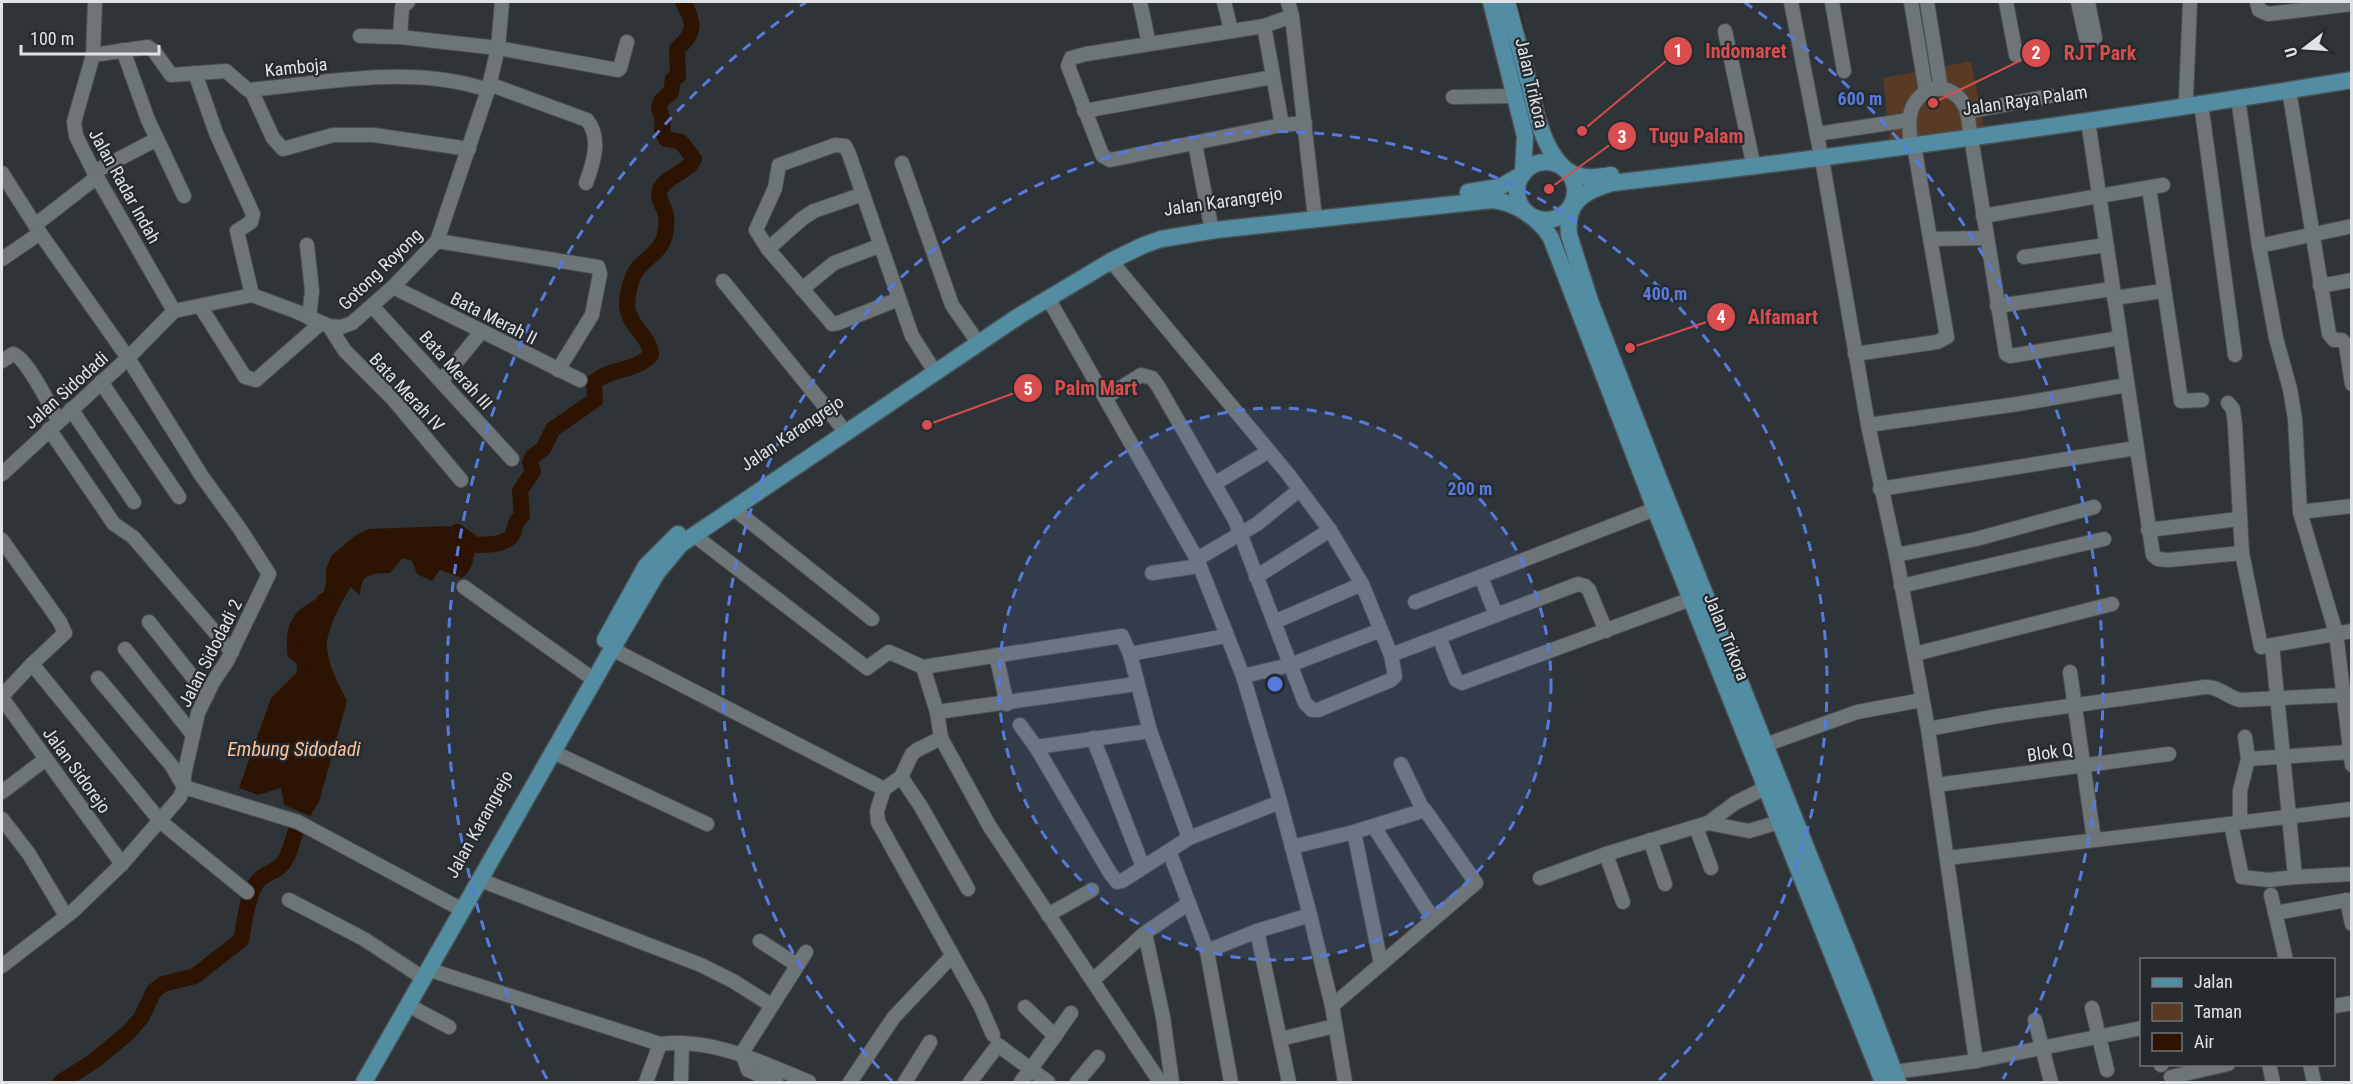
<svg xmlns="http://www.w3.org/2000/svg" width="2353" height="1084" font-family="'Roboto Condensed',sans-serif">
<rect width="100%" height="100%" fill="#2e3437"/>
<path fill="#593b24" d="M1971 61 1984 128 1890 142 1883 78Z"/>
<path fill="#2d1402" d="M448 526 477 541C474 555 474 569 462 578L440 570 432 581 417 574 412 561 403 558 390 573C370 574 361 573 360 595L351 587C342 600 325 633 327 648 328 666 339 685 347 701L319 802 310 816 284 805 281 788 258 795 239 788 271 698 297 672 295 629 323 593 326 584V569L332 555 355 536 369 529Z"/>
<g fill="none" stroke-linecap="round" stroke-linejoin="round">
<g stroke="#2d1402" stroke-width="3">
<path d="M1516 2 1524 32"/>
<path d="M1541 99 1546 116"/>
</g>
<g stroke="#2d1402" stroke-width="16">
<path d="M457 532 476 545C487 544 508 546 513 533 516 524 515 522 522 516L520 491 533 471 530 462 533 456 543 449 553 429 595 400 594 382C610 368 635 372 651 355 650 336 629 327 627 306 627 295 631 275 639 267 650 256 661 250 665 235 666 229 667 221 666 216 665 206 656 200 660 190 666 175 687 174 694 159L681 142 666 139 662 130 663 121 659 108 661 101 671 92 673 79 678 76 677 49C696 33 695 23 683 2"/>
<path d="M315 663 302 658 295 652C294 632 295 621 313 610 318 607 321 607 324 601"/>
<path d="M61 1082 94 1061 128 1033 141 1018 154 991 163 984 195 976 241 940C245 922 246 901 255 885 260 875 270 874 278 868 289 860 292 842 296 830"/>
</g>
<defs>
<g id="minor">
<path d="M95 2 93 55 74 122 76 136 94 172 174 311"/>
<path d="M1140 2 1149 44"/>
<path d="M1224 2 1231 30"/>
<path d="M1288 2 1292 16 1264 26 1086 54 1071 58 1068 66 1101 152 1103 156 1110 160 1282 125 1305 123"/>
<path d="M1791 2 1820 151"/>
<path d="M1832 2 1844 71"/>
<path d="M1911 2 1926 91"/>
<path d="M1927 2 1941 89"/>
<path d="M2006 2 2016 55"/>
<path d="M2078 2 2086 38 2091 42 2095 38 2088 2"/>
<path d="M2257 2 2259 10 2268 14 2352 4"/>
<path d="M1292 16 1314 209"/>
<path d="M1264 26 1282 125"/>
<path d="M1725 31 1752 158"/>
<path d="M360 36 400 37 498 48 618 70 620 68 627 42"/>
<path d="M400 37 402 7 408 2"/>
<path d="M123 50 148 120 184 196"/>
<path d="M93 55 148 47 154 51 171 75 226 71 248 90C327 83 411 64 488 90"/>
<path d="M195 73 216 133 253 214 251 222 237 231 252 295"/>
<path d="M489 84 587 120C602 138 593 164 586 183"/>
<path d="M251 90 273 138 283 149 333 135H374L469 149"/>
<path d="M2289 90 2329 334 2334 340H2342L2346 345 2352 384"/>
<path d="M1453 97 1516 96"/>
<path d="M2186 98 2190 2"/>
<path d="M2238 98 2259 246 2276 338 2290 389 2295 419 2300 512 2336 633 2352 765"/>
<path d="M2201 103 2235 355"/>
<path d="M1084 111 1273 77"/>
<path d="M1967 112 2050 96"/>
<path d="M2088 121 2153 555 2158 559 2168 560 2242 553"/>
<path d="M1817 134 1909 120"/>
<path d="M1910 137C1909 125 1908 112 1916 101 1932 79 1960 88 1967 112L2006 354 2010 356 2120 338"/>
<path d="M1195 144 1210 221"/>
<path d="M1822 159 1868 425 1896 555 1928 729 1976 1061"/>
<path d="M902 163 952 305 979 344"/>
<path d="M94 172 157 139"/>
<path d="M2 173 40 233 128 358 201 475 240 529 269 574 227 661 213 682 198 713 184 775V787L180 797 122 864 72 912 2 966"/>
<path d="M2149 188 2181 401 2202 400"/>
<path d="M1983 216 2163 185"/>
<path d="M35 225 97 177"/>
<path d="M1930 239 1986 238"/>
<path d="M437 241 598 267 600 274 592 315 558 370"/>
<path d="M307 245 312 291 309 318"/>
<path d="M2259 246 2352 226"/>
<path d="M768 249 803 218 814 211 863 194"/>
<path d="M2024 257 2106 245"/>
<path d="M2 259 40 233"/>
<path d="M1111 261 1288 474 1330 530 1362 584 1391 655"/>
<path d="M723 281 840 425"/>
<path d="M2320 286 2352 280"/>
<path d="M393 287 580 380"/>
<path d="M802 289 834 263 879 246"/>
<path d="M1048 298 1197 559 1243 676 1279 798 1310 915 1332 1006 1345 1082"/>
<path d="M2114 298 2163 291"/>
<path d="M899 299 838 323 832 324 829 320 768 249 756 230 775 188 779 165 835 145 845 146 849 154 912 336 930 364"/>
<path d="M200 306 245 377 256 380 321 323"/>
<path d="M372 306 512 459"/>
<path d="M1997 306 2112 289"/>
<path d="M329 326 345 351 393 399 461 480"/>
<path d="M1855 354 1937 342 1947 337 1914 145"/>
<path d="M2 361 13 354C27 358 50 406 58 420"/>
<path d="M441 381 481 332"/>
<path d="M101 382 179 497"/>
<path d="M1106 397 1141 375 1152 378 1158 386 1235 520 1305 703 1312 710H1318L1391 680 1395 676 1391 655 1578 584 1585 586 1589 590 1606 631"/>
<path d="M2228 403 2233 409 2235 425 2242 553 2261 647 2352 631"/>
<path d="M71 409 134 502"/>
<path d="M1868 425 2018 404 2127 385"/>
<path d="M49 429 114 524 133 537 232 652"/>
<path d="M2 474 128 358 174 311 252 295 295 311 329 326 341 327 352 323 393 287 437 241 488 90 498 48 502 2"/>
<path d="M1214 484 1269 451"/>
<path d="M1880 489 2136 448"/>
<path d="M734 509 872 619"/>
<path d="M2300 512 2352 506"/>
<path d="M2148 530 2239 519"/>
<path d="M695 536 867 668 889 652 923 667 1122 636 1130 654 1150 731 1189 838"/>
<path d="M2 540 60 622 65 633 32 664 2 696"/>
<path d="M1896 555 1976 539 2094 507"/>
<path d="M1197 559 1257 524 1299 490"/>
<path d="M1152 573 1199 566"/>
<path d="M1256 577 1330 530"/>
<path d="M1481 577 1496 615"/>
<path d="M1901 586 2104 539"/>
<path d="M464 587 586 674"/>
<path d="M1415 602 1655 509"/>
<path d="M149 622 207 695"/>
<path d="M1274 622 1362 584"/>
<path d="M1439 637 1456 680 1462 683 1691 599"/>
<path d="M125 649 193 735"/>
<path d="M612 649 884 789 901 777 912 754 917 750 941 738 937 712 923 667"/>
<path d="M1130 654 1226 636"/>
<path d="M1915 654 2112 604"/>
<path d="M996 655 1007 704"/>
<path d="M32 664 161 822 247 892"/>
<path d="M2070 672 2094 840"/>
<path d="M1243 676 1290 665 1381 630"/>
<path d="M98 678 172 766 184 787 298 822 455 906"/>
<path d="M2 698 122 864"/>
<path d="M937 712 1136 684"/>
<path d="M1020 725 1036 747 1110 873 1117 882 1122 881 1189 838 1280 802"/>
<path d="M1928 729 1998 716 2205 687C2219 686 2227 697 2240 700L2343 695"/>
<path d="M941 738 990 827 1160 1082"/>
<path d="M1093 738 1143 867"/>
<path d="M1765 745 1857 712 1922 700"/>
<path d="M1036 747 1150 731"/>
<path d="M553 752 707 824"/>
<path d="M2248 759 2350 752"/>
<path d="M1401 764 1423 810"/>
<path d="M901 777 920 805 968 889"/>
<path d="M1936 785 2169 754"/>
<path d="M884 789 877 811 878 822 980 1005 993 1035"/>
<path d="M2 792 46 759"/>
<path d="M2 819 29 854 66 916"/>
<path d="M2240 822V791L2248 759 2245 737"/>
<path d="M1708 823 1749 831 1779 822"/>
<path d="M2231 824 2242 877 2269 880 2295 877 2272 645"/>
<path d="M1374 827 1433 919"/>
<path d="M1696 827 1711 868"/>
<path d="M1354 832 1381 964"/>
<path d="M1650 840 1665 884"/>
<path d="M1292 847 1354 832 1425 810 1476 883 1332 1006"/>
<path d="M1169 851 1207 951 1231 1082"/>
<path d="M1606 854 1623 902"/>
<path d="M1947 858 2352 809"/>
<path d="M2295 877 2352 874"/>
<path d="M1540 878 1606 854 1708 823 1735 803 1765 788"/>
<path d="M480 880 701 965 733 981 771 1005"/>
<path d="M2271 895 2286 960"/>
<path d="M289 900 364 939 417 974"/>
<path d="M2275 913 2347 900 2352 924"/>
<path d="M1048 915 1092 890"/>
<path d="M1257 931 1289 1082"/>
<path d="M1145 933 1163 1017 1172 1082"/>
<path d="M760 941 797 965"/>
<path d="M1207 951 1257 931 1310 915"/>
<path d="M430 970 660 1044C714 1038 761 1062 809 1082"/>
<path d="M1093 980 1145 933 1189 903"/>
<path d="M408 1005 449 1027"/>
<path d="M2334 1006 2352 1003"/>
<path d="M2092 1008 2107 1070"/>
<path d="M2035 1020 2051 1082"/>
<path d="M1055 1036 1071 1013"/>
<path d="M1280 1039 1335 1026"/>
<path d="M2161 1064V1065"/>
<path d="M2269 1064 2273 1082"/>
<path d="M2310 1064 2314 1082"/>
<path d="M1894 1072 1976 1061 2142 1028"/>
<path d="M2171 1077 2228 1064"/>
<path d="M646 1082 660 1044"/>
<path d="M681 1082 682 1043"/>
<path d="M776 1082 748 1070 742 1053 806 952"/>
<path d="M850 1082 894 1017 951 957"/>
<path d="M905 1082 930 1042"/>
<path d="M970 1082 998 1045 1048 1082"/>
<path d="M1021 1082 1055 1036 1025 1007"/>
<path d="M1077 1082 1098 1057"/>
</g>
<g id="major">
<path d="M1507 2C1513 25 1520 49 1526 73 1535 104 1539 143 1563 167 1576 180 1594 178 1611 175"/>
<circle cx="1546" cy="191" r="29"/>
<path d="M1468 192 1500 187 1523 174 1525 136 1491 2"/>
<path d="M605 640 646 566 678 534"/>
<path d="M364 1082 612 649 657 573 681 544 1019 316 1111 261 1144 245 1161 239 1216 230 1492 200C1515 202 1539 218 1551 238L1655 509 1883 1082"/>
<path d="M1898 1082 1863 990 1657 474 1590 301 1569 235C1565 202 1584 191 1612 183 1859 155 2106 120 2352 80"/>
</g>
</defs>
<use href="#minor" stroke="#4a4f52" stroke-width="16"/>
<use href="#major" stroke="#4a4f52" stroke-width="19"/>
<use href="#minor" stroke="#6e7578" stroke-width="14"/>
<use href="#major" stroke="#538da4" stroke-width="16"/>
</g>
<circle cx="1275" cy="684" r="276" fill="#577bdc" fill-opacity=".12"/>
<g fill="none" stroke="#577bdc" stroke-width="3" stroke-dasharray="10 8">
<circle cx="1275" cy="684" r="276"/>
<path d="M892 1081A552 552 0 1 1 1658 1081"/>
<path d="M547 1079A828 828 0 0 1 806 2M1744 2A828 828 0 0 1 2003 1079"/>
</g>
<g text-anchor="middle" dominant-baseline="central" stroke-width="4.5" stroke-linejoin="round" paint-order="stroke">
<g font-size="18" fill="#dfe3e5" stroke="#242a2d">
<text transform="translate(296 67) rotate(-6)">Kamboja</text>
<text transform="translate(1532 83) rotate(77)">Jalan Trikora</text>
<text transform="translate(2025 100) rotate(-8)">Jalan Raya Palam</text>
<text transform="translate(125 186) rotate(61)">Jalan Radar Indah</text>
<text transform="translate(1223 201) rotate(-8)">Jalan Karangrejo</text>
<text transform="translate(380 269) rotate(-44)">Gotong Royong</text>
<text transform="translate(494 318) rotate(27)">Bata Merah II</text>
<text transform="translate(456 370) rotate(48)">Bata Merah III</text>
<text transform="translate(66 390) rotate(-42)">Jalan Sidodadi</text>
<text transform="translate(407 392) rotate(47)">Bata Merah IV</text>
<text transform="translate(792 433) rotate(-34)">Jalan Karangrejo</text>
<text transform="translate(1727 637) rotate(68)">Jalan Trikora</text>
<text transform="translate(210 653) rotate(-63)">Jalan Sidodadi 2</text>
<text transform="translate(2050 752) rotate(-8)">Blok Q</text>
<text transform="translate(77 770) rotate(54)">Jalan Sidorejo</text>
<text transform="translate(479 824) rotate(-61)">Jalan Karangrejo</text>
</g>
<g font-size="20" font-style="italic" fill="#ffc196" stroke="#242a2d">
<text x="294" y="749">Embung Sidodadi</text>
</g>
</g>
<circle cx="1275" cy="684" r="9" fill="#577bdc" stroke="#242a2d" stroke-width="3"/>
<g font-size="18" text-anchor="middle" font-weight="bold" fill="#577bdc" stroke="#242a2d" stroke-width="4.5" stroke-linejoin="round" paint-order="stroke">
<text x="1860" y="105">600 m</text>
<text x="1665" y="300">400 m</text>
<text x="1470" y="495">200 m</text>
</g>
<path fill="none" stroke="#d84d4e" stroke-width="2" d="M1582 131L1678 51M1933 103L2036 53M1549 189L1622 136M1630 348L1721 317M927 425L1028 388"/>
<g fill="#d84d4e" stroke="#242a2d" stroke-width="2">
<circle cx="1582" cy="131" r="6"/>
<circle cx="1933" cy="103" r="6"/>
<circle cx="1549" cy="189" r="6"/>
<circle cx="1630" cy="348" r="6"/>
<circle cx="927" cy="425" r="6"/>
<circle cx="1678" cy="51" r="15"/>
<circle cx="2036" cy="53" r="15"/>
<circle cx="1622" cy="136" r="15"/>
<circle cx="1721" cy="317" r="15"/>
<circle cx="1028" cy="388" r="15"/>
</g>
<g font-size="18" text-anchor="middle" font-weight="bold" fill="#fff">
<text x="1678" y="57">1</text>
<text x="2036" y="59">2</text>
<text x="1622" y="143">3</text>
<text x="1721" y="323">4</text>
<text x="1028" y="395">5</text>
</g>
<g font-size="20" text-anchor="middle" font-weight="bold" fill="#d84d4e" stroke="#242a2d" stroke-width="4.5" stroke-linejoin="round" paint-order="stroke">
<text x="1746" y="58">Indomaret</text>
<text x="2100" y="60">RJT Park</text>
<text x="1696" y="143">Tugu Palam</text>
<text x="1783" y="324">Alfamart</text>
<text x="1096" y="395">Palm Mart</text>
</g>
<rect width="2353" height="1084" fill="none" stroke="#dfe3e5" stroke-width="6"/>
<rect x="2140" y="958" width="195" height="108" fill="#242a2d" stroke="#6f7477" stroke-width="1.5"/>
<rect x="2152" y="978" width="30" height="9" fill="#538da4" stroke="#6f7477" stroke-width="1.5"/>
<text x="2194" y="988" font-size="18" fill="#dfe3e5">Jalan</text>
<rect x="2152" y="1003" width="30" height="18" fill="#593b24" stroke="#6f7477" stroke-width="1.5"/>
<text x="2194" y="1018" font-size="18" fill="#dfe3e5">Taman</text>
<rect x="2152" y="1033" width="30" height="18" fill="#2d1402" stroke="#6f7477" stroke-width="1.5"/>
<text x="2194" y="1048" font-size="18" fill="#dfe3e5">Air</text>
<g transform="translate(2305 48) rotate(253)" stroke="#242a2d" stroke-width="4.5" paint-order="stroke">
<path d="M0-4.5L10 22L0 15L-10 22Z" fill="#dfe3e5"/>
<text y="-9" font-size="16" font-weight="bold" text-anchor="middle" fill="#dfe3e5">U</text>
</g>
<path d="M21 45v9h138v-9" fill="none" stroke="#dfe3e5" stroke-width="3"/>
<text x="30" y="45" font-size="18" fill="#dfe3e5" stroke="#242a2d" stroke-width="4.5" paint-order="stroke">100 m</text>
</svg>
